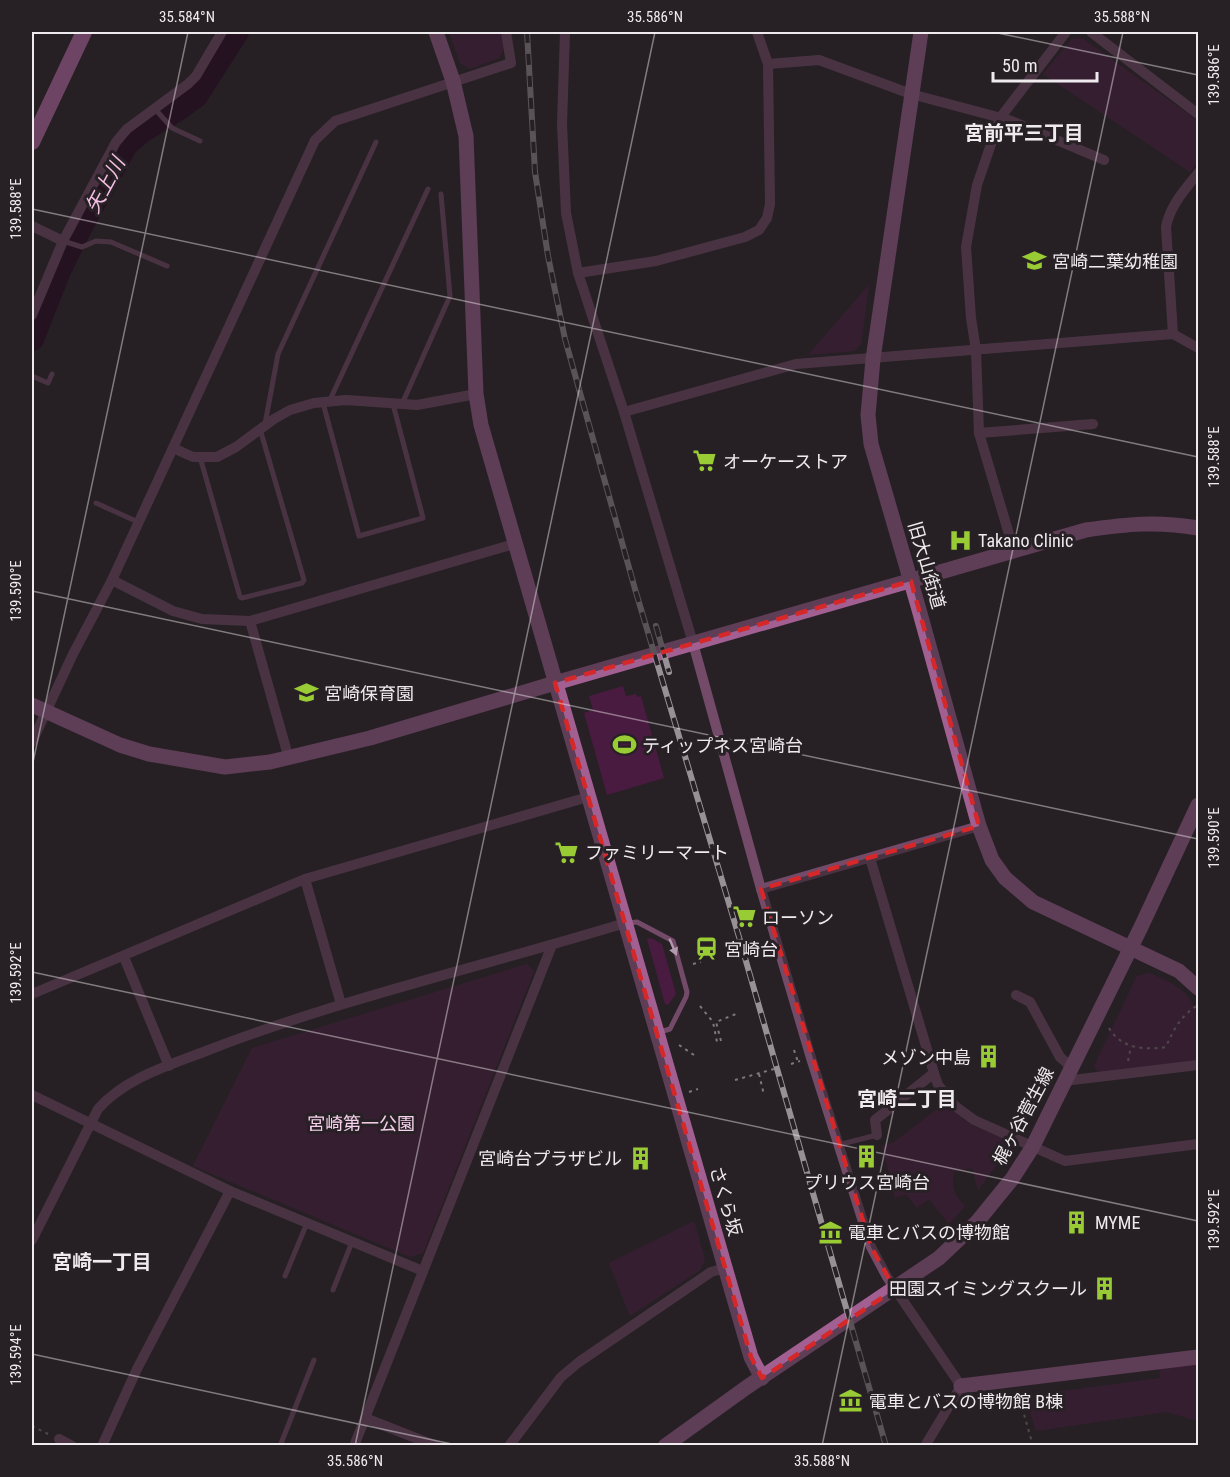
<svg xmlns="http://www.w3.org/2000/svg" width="1230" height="1477" font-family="'Roboto Condensed','Noto Sans JP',sans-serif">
<rect width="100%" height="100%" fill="#272025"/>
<g fill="#4a1b40">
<path d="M449 32H502L504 48 499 58 470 69 460 63Z"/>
<path d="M1082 38 1198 121V162L1190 172 1043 74 1072 39Z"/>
<path d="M869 285 861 344 854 351 808 355Z"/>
<path d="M623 686 626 696 636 694 637 697 641 696 664 778 607 795 584 713 593 710 589 696Z"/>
<path d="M651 938 662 944 676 994 668 1005 665 1004 647 939Z"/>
<path d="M527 964 534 971 423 1253 410 1257 193 1166 252 1048Z"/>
<path d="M1149 973C1202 994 1198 1009 1198 1061L1098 1072 1094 1066 1137 976Z"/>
<path d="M944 1104 971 1125 1007 1140 1008 1149 978 1190 972 1168 954 1172C951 1187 954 1196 965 1206L949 1224 929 1199 917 1208 906 1194 895 1198 882 1146 894 1142Z"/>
<path d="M694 1221 705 1259 700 1270 630 1316 609 1263Z"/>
<path d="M1196 1363 1198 1379V1421L1166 1412 1036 1431 1025 1396 1160 1378 1159 1367Z"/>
</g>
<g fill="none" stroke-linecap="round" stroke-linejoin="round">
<path stroke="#25001e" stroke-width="24" d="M32 339 59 271 79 230 126 145 142 131 178 109 196 96 237 32"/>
<g stroke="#7e787d" stroke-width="2" stroke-dasharray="3 4.5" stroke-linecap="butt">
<path d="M693 964 701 962"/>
<path d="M700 1006 713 1022 717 1042"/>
<path d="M1109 1028C1121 1049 1145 1050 1166 1047 1174 1028 1181 1016 1198 1005"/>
<path d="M721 1041 716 1022 736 1014"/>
<path d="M679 1045 697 1057"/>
<path d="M794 1050 798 1062"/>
<path d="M1128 1061 1131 1046"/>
<path d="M791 1064 800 1061"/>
<path d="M759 1074 764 1095"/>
<path d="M735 1080 774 1069"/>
<path d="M689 1092 698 1089"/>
<path d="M1018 1393 1033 1446"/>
<path d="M32 1426 48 1434"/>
</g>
<g stroke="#744a69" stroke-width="5">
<path d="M155 109 172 128 200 141"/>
<path d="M63 241 82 247 96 241 111 242 167 266"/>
<path d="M32 376 48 383 52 374"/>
<path d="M329 402 428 189"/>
<path d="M323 403 359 536 423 518 393 404"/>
<path d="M402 404 450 296 441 194"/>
<path d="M265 424 278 354 376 142"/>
<path d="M200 457 240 597 242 598 302 583 304 580 260 429"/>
<path d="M96 503 138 522"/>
<path d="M627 923 637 922 673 941 687 992 686 997 670 1029 660 1032"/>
<path d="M838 1145 877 1135"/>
<path d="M285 1276 307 1223"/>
<path d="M333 1290 352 1242"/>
<path d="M280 1446 314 1360"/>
</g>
<g stroke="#744a69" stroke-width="10">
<path d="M565 32 562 124 566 213 578 273 624 412 693 643 761 889 811 1058 871 1247 887 1277 961 1386 925 1446"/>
<path d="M1091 32 1198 114"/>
<path d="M768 64 819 60 911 94 1009 120 1104 160"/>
<path d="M1198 173C1185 190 1170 205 1166 227L1173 334 1198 348"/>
<path d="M32 226 63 241"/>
<path d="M578 273 656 261 745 237 759 230 767 218 770 204 768 64 757 32"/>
<path d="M32 315 63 241 116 142 127 129 188 84 196 76 222 32"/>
<path d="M624 412 796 364 1173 334"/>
<path d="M979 433 1093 424"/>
<path d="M173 448 193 457H217L236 447 274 419 290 410 314 403 346 400 417 405 476 394"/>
<path d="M1014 551 979 433 976 350 971 318 966 247 977 185 1000 118 1066 32"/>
<path d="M112 580 173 611 202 619 250 621 514 544"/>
<path d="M250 621 289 759"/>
<path d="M32 742 73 654 112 580 315 140 335 121 511 63 506 32"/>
<path d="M870 858 934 1073 938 1085 955 1106 974 1120 1065 1161 1198 1144"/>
<path d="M305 879 341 1004"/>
<path d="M761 889 979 826"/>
<path d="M124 957 169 1066"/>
<path d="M32 994 305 879 588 797"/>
<path d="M1016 995 1030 1002 1060 1057 1071 1067"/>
<path d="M1064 1081 1198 1065"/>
<path d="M32 1095 230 1191 423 1271"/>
<path d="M877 1135 875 1120 934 1073"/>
<path d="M32 1240 98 1109C125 1078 170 1065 206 1051 342 998 485 966 625 923"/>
<path d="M365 1418 436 1446"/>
<path d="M59 1439 72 1446"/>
<path d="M102 1446 137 1369 230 1191"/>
<path d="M354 1446 552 945"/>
<path d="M509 1446 561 1377 579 1362 711 1272 725 1268"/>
</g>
<g stroke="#a25f92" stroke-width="15">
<path d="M436 32 453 81 466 136 476 394 481 425 751 1357 762 1378"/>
<path d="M921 32 873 359 868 415 871 444 918 606 979 826 992 860 1005 878 1033 902 1179 971 1198 988"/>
<path d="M32 705 120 745 149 754 225 767 270 762 370 738 555 683 1086 530C1128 524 1156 521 1198 528"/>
<path d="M961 1386 1198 1357"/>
<path d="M665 1446 747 1387 939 1258 977 1222 1012 1179 1032 1148 1141 927 1198 805"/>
</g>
<path stroke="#c66fb1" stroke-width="16" d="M32 142 84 32"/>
<defs>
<g id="rail">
<path d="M527 32 535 172 548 256 565 339 635 589 739 937 886 1446"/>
<path d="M656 626 669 672"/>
</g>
</defs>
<use href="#rail" stroke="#979196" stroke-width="6"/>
<use href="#rail" stroke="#272025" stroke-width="4" stroke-dasharray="11" stroke-linecap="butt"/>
</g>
<defs><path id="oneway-solid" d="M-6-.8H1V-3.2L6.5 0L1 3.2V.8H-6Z" transform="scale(1.5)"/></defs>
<use fill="#b29aac" href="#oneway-solid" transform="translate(673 947) rotate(67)"/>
<path d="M0 0H1230V1477H0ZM911 581 979 826 761 889 871 1247 895 1289 762 1378 751 1357 555 683Z" fill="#272025" fill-opacity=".55" fill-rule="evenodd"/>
<path fill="none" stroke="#d62828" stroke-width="4.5" stroke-dasharray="12 8" stroke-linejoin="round" d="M911 581 979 826 761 889 871 1247 895 1289 762 1378 751 1357 555 683Z"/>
<path fill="none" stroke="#efeaee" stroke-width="1.5" stroke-opacity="0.45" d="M993 32 1198 75M32 209 1198 457M32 591 1198 839M32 767 188 32M32 972 1198 1221M32 1354 461 1446M355 1446 655 32M822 1446 1123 32"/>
<defs>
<symbol id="school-bare" viewBox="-9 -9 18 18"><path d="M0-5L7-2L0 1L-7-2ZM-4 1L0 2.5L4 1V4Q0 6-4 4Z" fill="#99cb35" stroke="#272025" stroke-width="2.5" paint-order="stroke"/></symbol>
<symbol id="supermarket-bare" viewBox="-9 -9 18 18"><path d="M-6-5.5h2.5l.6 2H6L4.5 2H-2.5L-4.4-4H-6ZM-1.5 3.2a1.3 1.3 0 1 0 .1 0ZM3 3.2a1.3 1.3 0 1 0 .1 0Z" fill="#99cb35" stroke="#272025" stroke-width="2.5" paint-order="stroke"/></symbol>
<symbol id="hospital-bare" viewBox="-9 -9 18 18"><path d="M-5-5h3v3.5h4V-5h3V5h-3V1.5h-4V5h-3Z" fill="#99cb35" stroke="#272025" stroke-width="2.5" paint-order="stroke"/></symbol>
<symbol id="stadium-bare" viewBox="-9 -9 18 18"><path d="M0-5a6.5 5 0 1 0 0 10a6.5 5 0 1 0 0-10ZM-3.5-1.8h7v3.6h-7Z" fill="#99cb35" stroke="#272025" stroke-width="2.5" paint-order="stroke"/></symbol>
<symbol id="station-bare" viewBox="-9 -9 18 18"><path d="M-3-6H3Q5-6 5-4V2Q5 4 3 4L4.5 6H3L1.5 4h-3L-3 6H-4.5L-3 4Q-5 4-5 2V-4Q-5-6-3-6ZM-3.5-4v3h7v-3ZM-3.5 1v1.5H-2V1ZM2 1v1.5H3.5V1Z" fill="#99cb35" stroke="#272025" stroke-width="2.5" paint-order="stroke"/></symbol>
<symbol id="building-bare" viewBox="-9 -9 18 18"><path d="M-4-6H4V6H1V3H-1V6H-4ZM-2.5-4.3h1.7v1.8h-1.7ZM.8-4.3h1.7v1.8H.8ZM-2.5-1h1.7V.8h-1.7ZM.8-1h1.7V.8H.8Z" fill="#99cb35" stroke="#272025" stroke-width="2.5" paint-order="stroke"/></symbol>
<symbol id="museum-bare" viewBox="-9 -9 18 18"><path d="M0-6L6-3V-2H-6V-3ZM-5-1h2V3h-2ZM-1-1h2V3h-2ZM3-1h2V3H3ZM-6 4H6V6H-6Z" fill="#99cb35" stroke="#272025" stroke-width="2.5" paint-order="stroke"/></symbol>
</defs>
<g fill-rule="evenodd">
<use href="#school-bare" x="1018" y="244" width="33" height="33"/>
<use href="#supermarket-bare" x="688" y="444" width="33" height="33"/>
<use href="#hospital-bare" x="944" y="524" width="33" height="33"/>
<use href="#school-bare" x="290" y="676" width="33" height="33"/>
<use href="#stadium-bare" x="608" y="728" width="33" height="33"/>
<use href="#supermarket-bare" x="550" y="836" width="33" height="33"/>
<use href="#supermarket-bare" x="728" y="900" width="33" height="33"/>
<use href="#station-bare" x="690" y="932" width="33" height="33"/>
<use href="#building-bare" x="972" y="1040" width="33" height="33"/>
<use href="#building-bare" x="850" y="1140" width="33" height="33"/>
<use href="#building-bare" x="624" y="1142" width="33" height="33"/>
<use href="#building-bare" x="1060" y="1206" width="33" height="33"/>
<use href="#museum-bare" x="814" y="1216" width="33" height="33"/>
<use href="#building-bare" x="1088" y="1272" width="33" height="33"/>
<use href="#museum-bare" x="834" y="1384" width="33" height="33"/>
</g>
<g text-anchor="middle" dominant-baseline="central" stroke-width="6" stroke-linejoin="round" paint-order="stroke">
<g font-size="18" fill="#efeaee" stroke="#272025" text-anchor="start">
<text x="1052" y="261">宮崎二葉幼稚園</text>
<text x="723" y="461">オーケーストア</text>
<text x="978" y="540">Takano Clinic</text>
<text x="324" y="693">宮崎保育園</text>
<text x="642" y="745">ティップネス宮崎台</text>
<text x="585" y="852">ファミリーマート</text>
<text x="762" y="917">ローソン</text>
<text x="724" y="949">宮崎台</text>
<text x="971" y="1057" text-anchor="end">メゾン中島</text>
<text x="622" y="1158" text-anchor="end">宮崎台プラザビル</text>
<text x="867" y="1182" text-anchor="middle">プリウス宮崎台</text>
<text x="1095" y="1222">MYME</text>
<text x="848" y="1232">電車とバスの博物館</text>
<text x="1087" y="1288" text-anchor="end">田園スイミングスクール</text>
<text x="869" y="1401">電車とバスの博物館 B棟</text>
</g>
<g font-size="18" fill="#efeaee" stroke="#272025">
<text transform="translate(927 565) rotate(74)">旧大山街道</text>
<text transform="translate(1023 1116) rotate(-62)">梶ヶ谷菅生線</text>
<text transform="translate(726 1201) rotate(74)">さくら坂</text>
</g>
<g font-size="18" fill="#f6d1eb" stroke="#272025">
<text x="361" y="1123">宮崎第一公園</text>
</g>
<g font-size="20" font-weight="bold" fill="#efeaee" stroke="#272025">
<text x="1024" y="133">宮前平三丁目</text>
<text x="907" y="1099">宮崎二丁目</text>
<text x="102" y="1262">宮崎一丁目</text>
</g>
<g font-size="20" font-style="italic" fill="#f5bfe6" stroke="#272025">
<text transform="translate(105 185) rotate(-62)">矢上川</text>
</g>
</g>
<rect width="1230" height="1477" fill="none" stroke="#272025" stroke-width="66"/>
<path d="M993 72v9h104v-9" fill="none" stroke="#efeaee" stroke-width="3"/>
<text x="1002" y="72" font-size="18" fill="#efeaee" stroke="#272025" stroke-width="4.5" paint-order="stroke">50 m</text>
<rect x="33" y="33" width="1164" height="1411" fill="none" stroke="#efeaee" stroke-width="2"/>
<g font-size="15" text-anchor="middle" fill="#efeaee">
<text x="187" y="22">35.584°N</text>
<text x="655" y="22">35.586°N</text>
<text x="1122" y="22">35.588°N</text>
<text transform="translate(1214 75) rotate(-90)" y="5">139.586°E</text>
<text transform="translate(16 209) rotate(-90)" y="5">139.588°E</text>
<text transform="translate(1214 457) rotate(-90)" y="5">139.588°E</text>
<text transform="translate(16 591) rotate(-90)" y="5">139.590°E</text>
<text transform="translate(1214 838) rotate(-90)" y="5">139.590°E</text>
<text transform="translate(16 973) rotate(-90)" y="5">139.592°E</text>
<text transform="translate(1214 1220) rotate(-90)" y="5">139.592°E</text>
<text transform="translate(16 1355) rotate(-90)" y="5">139.594°E</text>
<text x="355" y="1466">35.586°N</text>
<text x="822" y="1466">35.588°N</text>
</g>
</svg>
